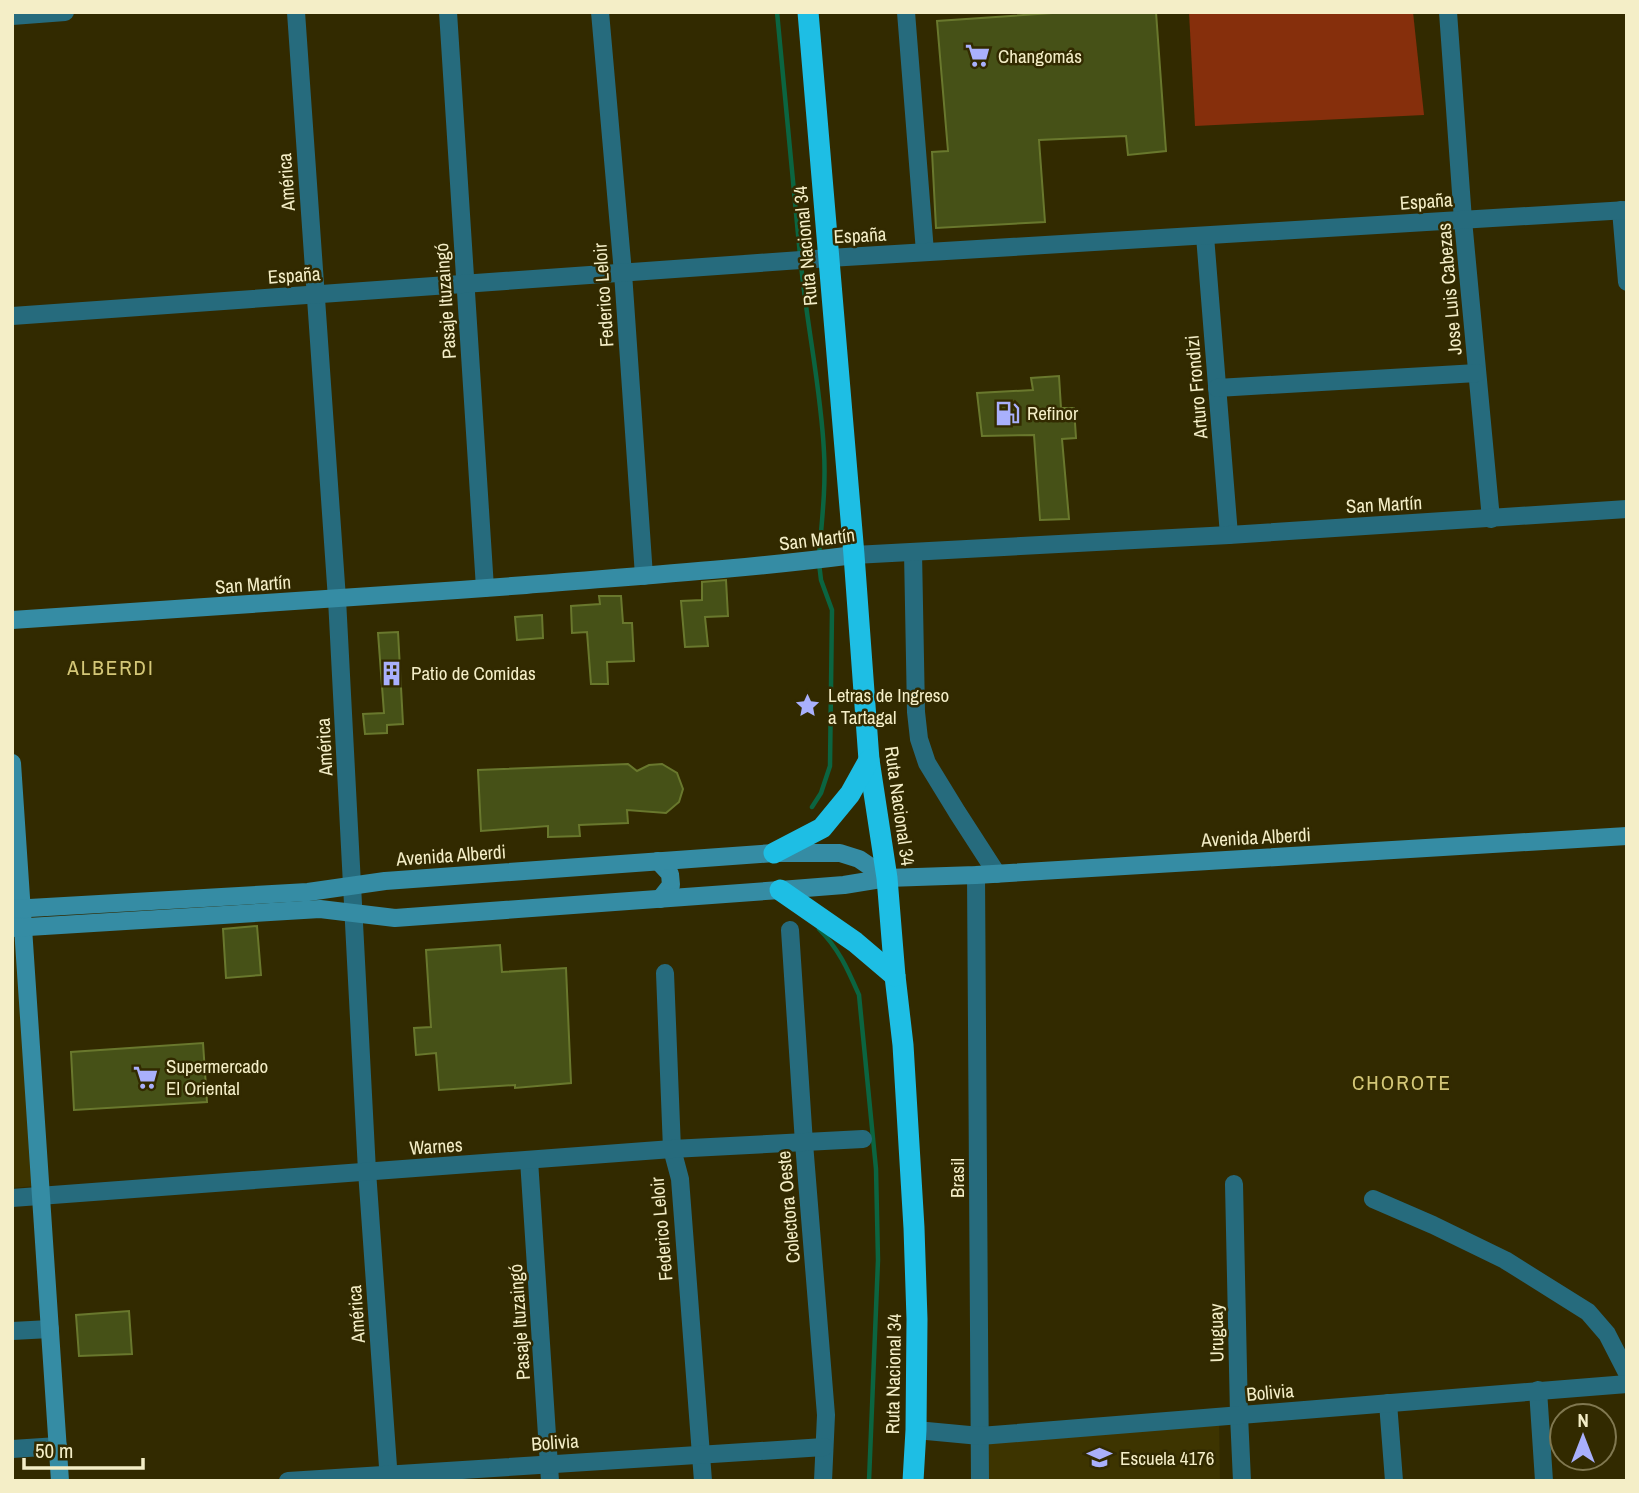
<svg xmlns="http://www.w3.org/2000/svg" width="1639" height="1493" font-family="'Archivo Narrow',sans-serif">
<rect width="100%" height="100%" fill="#322a00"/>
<g fill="#3d3400">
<path d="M12 940H16L35 1186 12 1188Z"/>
<path d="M1219 1417 1220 1481H980V1436Z"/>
</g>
<path fill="#862f0c" d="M1189 12H1413L1424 115 1195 126Z"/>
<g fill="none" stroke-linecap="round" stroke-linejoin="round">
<g stroke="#0b6541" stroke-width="4.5">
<path d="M777 12 800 255"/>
<path d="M801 264C807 327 821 389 824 452 826 486 822 520 819 555"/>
<path d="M812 807 821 793 830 766 832 610 821 580 819 563"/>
<path d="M819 929C839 949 848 970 859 995L876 1169 878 1260 869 1481"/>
</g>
</g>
<g fill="#465117" stroke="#69782d" stroke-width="2">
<path d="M1067 12H1156L1166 151 1128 155 1126 136 1039 140 1045 222 936 228 932 152 948 151 937 21Z"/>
<path d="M1059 376 1061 408H1074L1076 438 1062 439 1069 519 1040 520 1034 435 982 436 977 393 1033 390 1031 378Z"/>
<path d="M726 580 728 616 705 617 708 646 685 647 681 601 702 600V582Z"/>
<path d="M599 596H621L623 623H632L634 661 607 662 608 684H591L587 632 572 633 571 606 600 604Z"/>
<path d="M542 615 543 638 517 640 515 617Z"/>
<path d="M398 632 403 724 387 725V733L365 734 363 714 384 713 378 633Z"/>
<path d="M628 764 637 771 649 765 662 764 677 773 683 789 679 802 666 813 627 810 628 823 579 825 580 836 548 837V826L481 831 478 770Z"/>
<path d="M257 926 261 975 226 978 223 929Z"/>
<path d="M500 945 502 972 566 968 571 1083 515 1088V1085L439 1090 436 1053 416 1055 414 1028 431 1027 426 950Z"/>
<path d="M203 1043 207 1102 74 1110 71 1052Z"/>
<path d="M129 1311 132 1354 79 1356 76 1315Z"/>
</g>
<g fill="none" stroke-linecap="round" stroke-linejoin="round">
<g stroke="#266b7d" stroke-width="18">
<path d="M296 12 337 599 367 1171 389 1481"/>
<path d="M448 12 485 588"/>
<path d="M600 12 623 273 644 576"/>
<path d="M906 12 925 252"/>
<path d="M1448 12 1463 220 1491 519"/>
<path d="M12 16 65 12"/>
<path d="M1621 210 1627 282"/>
<path d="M1205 236 1229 535"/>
<path d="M12 316 829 258 1627 210"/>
<path d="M1217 388 1477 373"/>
<path d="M913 552 916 712 919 739 927 763 957 812 997 874"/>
<path d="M854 555 1229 535 1627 509"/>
<path d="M976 875 980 1481"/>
<path d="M790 930 804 1143 826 1415 823 1481"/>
<path d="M665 973 672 1149 680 1179 703 1481"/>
<path d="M529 1160 550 1481"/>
<path d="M1234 1184 1239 1415 1242 1481"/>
<path d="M12 1198 672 1149 863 1139"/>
<path d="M1373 1199 1433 1225 1505 1260 1588 1312 1607 1334 1627 1373"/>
<path d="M12 1331 50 1329"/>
<path d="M1538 1390 1544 1481"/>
<path d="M1388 1403 1394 1481"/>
<path d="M916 1430 980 1436 1627 1384"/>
<path d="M12 1449 58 1446"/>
<path d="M288 1481 824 1447"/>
</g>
<g stroke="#358ca4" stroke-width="18">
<path d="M12 620C184 609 355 598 526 585 636 576 745 569 854 555"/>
<path d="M12 763 60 1481"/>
<path d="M658 861 670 874 671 885 660 899"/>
<path d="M12 909 308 892 385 881 774 853H840L859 859 887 878"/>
<path d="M12 928 320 909 395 918 780 890 844 885 887 878 976 875 1627 836"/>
</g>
<g stroke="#1ebee4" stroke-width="21">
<path d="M808 12 854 555 869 760 887 878 895 976 903 1045 914 1228 917 1319 916 1430 913 1481"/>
<path d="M774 853 822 828 850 794 869 760"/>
<path d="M780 890 855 942 895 976"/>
</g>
</g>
<defs>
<symbol id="supermarket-bare" viewBox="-9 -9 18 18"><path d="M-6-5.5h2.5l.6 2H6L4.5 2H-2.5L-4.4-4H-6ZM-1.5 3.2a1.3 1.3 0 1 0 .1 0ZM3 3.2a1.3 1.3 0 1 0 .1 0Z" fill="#a9b0fc" stroke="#322a00" stroke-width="2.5" paint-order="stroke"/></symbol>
<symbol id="fuel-bare" viewBox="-9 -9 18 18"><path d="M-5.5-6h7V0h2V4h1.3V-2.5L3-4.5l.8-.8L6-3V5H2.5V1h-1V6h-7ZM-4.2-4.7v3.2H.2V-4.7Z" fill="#a9b0fc" stroke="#322a00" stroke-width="2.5" paint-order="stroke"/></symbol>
<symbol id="building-bare" viewBox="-9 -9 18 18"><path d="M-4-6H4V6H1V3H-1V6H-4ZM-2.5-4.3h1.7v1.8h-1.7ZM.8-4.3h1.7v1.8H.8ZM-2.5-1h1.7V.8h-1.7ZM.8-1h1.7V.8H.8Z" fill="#a9b0fc" stroke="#322a00" stroke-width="2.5" paint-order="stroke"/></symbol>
<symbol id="sight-bare" viewBox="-9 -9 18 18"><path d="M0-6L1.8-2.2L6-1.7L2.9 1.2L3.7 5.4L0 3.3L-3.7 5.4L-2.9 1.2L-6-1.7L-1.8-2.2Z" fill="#a9b0fc" stroke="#322a00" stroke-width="2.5" paint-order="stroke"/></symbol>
<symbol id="school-bare" viewBox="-9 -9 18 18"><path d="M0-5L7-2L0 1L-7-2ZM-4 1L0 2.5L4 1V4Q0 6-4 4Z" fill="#a9b0fc" stroke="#322a00" stroke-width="2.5" paint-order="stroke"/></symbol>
</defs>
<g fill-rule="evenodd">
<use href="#supermarket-bare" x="960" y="38" width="35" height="35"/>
<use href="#fuel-bare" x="990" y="396" width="35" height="35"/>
<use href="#building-bare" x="374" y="656" width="35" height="35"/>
<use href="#sight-bare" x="790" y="688" width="35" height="35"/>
<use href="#supermarket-bare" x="128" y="1060" width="35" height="35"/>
<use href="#school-bare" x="1082" y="1440" width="35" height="35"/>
</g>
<g text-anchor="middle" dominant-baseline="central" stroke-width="5" stroke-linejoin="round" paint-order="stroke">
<g font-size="19" fill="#f4eec7" stroke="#322a00" text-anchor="start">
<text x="998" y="56">Changomás</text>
<text x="1027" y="413">Refinor</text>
<text x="411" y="673">Patio de Comidas</text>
<text x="828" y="695">Letras de Ingreso<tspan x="828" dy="22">a Tartagal</tspan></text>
<text x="166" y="1066">Supermercado<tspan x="166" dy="22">El Oriental</tspan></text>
<text x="1120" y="1458">Escuela 4176</text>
</g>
<g font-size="19" fill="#f4eec7" stroke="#322a00">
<text transform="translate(286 182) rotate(-94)">América</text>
<text transform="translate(1426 201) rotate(-4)">España</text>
<text transform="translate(860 235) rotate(-3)">España</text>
<text transform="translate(805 246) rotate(-95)">Ruta Nacional 34</text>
<text transform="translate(294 275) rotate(-4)">España</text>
<text transform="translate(1449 289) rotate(-95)">Jose Luis Cabezas</text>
<text transform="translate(603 295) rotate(-94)">Federico Leloir</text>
<text transform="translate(445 301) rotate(-94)">Pasaje Ituzaingó</text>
<text transform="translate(1196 387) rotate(-95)">Arturo Frondizi</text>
<text transform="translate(1384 504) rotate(-3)">San Martín</text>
<text transform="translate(817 539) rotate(-7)">San Martín</text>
<text transform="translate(253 584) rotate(-4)">San Martín</text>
<text transform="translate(324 747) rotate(-93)">América</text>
<text transform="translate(900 806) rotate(82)">Ruta Nacional 34</text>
<text transform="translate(1256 837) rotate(-3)">Avenida Alberdi</text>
<text transform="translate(451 855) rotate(-4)">Avenida Alberdi</text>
<text transform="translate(436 1146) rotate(-4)">Warnes</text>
<text transform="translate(957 1178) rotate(-90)">Brasil</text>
<text transform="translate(788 1207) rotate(-95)">Colectora Oeste</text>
<text transform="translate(661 1229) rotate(-95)">Federico Leloir</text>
<text transform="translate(356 1314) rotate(-94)">América</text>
<text transform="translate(519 1322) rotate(-94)">Pasaje Ituzaingó</text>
<text transform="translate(1216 1333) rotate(-91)">Uruguay</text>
<text transform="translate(893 1374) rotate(-89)">Ruta Nacional 34</text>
<text transform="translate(1270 1392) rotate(-5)">Bolivia</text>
<text transform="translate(555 1442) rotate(-4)">Bolivia</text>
</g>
<g font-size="21" letter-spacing="2" fill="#d4c777" stroke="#322a00">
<text x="111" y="667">ALBERDI</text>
<text x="1402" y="1082">CHOROTE</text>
</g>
</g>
<rect width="1639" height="1493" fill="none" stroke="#f4eec7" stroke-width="28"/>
<g transform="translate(1583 1437)"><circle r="33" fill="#322a00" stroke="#807850" stroke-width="2"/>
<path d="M0-5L12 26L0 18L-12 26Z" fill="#a9b0fc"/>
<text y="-10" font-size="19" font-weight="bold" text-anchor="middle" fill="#f4eec7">N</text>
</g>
<path d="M24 1458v10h119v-10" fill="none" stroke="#f4eec7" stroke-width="3.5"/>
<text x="35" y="1458" font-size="21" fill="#f4eec7" stroke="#322a00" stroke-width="5" paint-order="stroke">50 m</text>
</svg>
